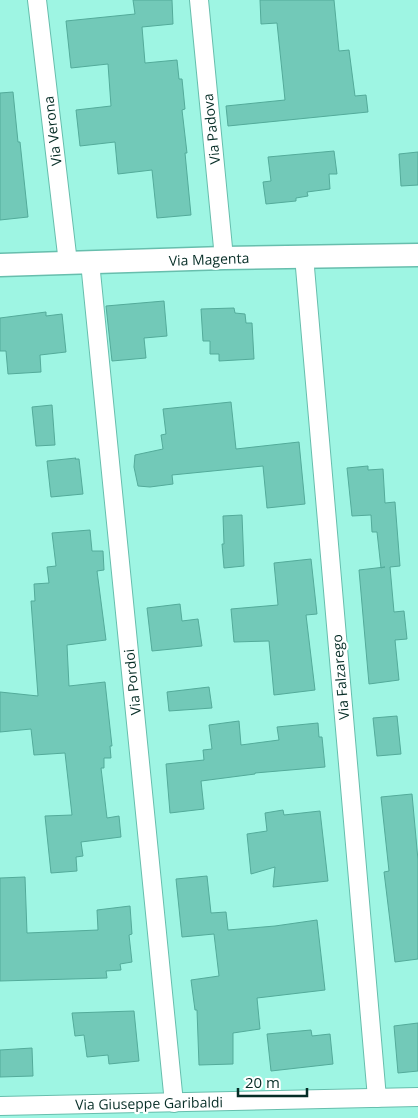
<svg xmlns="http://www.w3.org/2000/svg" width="418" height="1118" font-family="'Open Sans',sans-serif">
<rect width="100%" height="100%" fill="#9ef5e3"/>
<g fill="#72c9b8" stroke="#53ab9a">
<path d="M133 0H172L173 24 142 27 145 63 177 60 179 79H182L185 109 182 110 187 153H185L191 215 157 218 152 170 118 174 115 142 80 146 76 110 111 106 108 64 71 68 66 21 135 14Z"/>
<path d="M260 0H334L339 51 349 50 355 96 366 95 368 112 228 126 226 106 285 100 277 23 261 24Z"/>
<path d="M13 92 18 142H20L28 217 0 220V93Z"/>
<path d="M334 151 337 174H329L330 189 307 192 308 196 296 198V201L266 204 263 182 271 181 268 157Z"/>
<path d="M418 152V185L401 186 399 154Z"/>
<path d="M164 301 167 336 144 338 146 358 112 361 106 306Z"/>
<path d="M234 308 235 313 245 314 246 323H252L254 359 219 361V354H210V341H203L201 309Z"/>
<path d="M46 312V316L62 314 66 352 40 355 41 372 8 374 6 351H0V318Z"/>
<path d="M231 402 236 449 299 442 305 504 267 508 263 466 172 475 173 484 150 487 138 486 134 467 135 455 163 449 161 435 166 434 163 409Z"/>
<path d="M52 405 55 445 36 446 32 407Z"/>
<path d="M76 458 75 459H79L83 494 51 497 47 461Z"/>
<path d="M368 466V470L383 469 385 503 395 502 400 566 390 567 394 612 404 611 407 639 395 640 399 680 369 684 359 570 385 567 381 568 377 532H372L371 515 352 516 347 468Z"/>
<path d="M242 515 244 566 224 568 222 544H224L223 516Z"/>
<path d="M90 530 92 551H103L104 570 97 571 106 640 67 645 69 686 105 682 112 746H110L111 758H104V768H101L107 818 119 816 121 837 81 842 83 856 76 857 77 871 51 873 45 816 72 815 65 753 34 755 31 729 0 732V692L38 696 31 601H35L34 584 49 583 47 567 56 566 52 533Z"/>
<path d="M311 559 317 614 306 615 315 690 274 695 269 641 234 642 231 609 278 605 274 563Z"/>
<path d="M180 604 182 621 198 619 202 646 152 651 147 608Z"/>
<path d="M209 687 212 708 169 711 167 692Z"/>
<path d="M397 716 401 754 377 756 373 718Z"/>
<path d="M239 721 241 745 279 740 277 727 318 723 319 737H322L325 767 255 773V774L201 781 204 809 170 813 166 764 204 760 203 750 212 749 209 725Z"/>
<path d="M412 794 418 860V959L395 962 384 872 389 871 381 797Z"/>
<path d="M283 810 284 815 320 811 328 881 273 887 275 867 251 874 247 834 267 831 265 813Z"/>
<path d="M207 876 211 913 226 912 228 930 275 926 317 920 325 990 257 998 260 1029 233 1033V1064L199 1065 197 1010H195L191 980 219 976 214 934 182 937 176 879Z"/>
<path d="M25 877 27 933 98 930 97 910 130 906 132 934 129 935 132 962 120 964 121 970 106 971 107 978 0 981V878Z"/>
<path d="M134 1011 139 1061 109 1064 108 1055 87 1057 84 1035 75 1036 72 1013Z"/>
<path d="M418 1023V1071L398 1073 394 1026Z"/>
<path d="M311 1030 312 1036 330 1034 333 1064 271 1071 267 1034Z"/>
<path d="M32 1048 33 1076 0 1077V1050Z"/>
</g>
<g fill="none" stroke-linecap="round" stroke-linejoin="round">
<defs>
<g id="minor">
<path d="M37 0 68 263"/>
<path d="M199 0 224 258"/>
<path d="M304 256 377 1098"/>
<path d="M90 262 174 1103"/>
<path d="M0 1106 418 1097"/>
</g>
<path id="tertiary" d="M0 265 224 258 418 255"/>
</defs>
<use href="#minor" stroke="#67bead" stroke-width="20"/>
<use href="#tertiary" stroke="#67bead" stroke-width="25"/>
<use href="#minor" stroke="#fff" stroke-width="18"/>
<use href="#tertiary" stroke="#fff" stroke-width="22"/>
</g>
<g text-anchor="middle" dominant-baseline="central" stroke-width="4.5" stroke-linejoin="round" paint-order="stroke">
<g font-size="14" fill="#062d26" stroke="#fff">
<text transform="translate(211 129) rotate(-96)">Via Padova</text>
<text transform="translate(52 131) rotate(-97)">Via Verona</text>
<text transform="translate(209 259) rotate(-2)">Via Magenta</text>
<text transform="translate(340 677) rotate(-95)">Via Falzarego</text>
<text transform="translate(132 682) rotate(-96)">Via Pordoi</text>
<text transform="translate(149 1103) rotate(-1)">Via Giuseppe Garibaldi</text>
</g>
</g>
<path d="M238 1088v8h69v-8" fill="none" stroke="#062d26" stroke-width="2.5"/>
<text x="245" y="1088" font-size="15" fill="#062d26" stroke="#ffffff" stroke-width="4" paint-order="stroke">20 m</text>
</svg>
